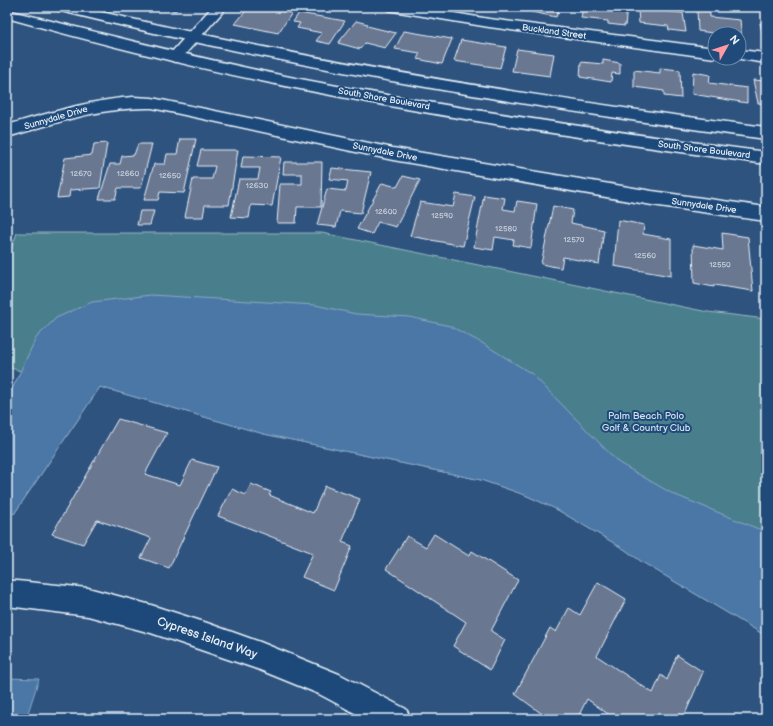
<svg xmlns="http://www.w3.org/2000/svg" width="773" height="726" font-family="'Balsamiq Sans',sans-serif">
<rect width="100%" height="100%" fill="#2e537f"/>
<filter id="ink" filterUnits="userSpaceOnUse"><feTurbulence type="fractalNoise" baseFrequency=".025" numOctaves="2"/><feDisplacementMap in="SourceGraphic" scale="8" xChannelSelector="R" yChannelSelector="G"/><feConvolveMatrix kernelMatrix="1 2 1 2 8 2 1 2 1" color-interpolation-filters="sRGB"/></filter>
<g filter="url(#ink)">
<path fill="#4a7f8d" stroke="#99b8c2" d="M17 233H322L708 312 766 319V636L642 562 624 549 556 509 525 495 481 480 264 434 100 387 14 514 7 509V400L21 371 7 367V260Z"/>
<g fill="#4b77a6" stroke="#8aa8c7">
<path d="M151 295 315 305 356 314 409 317 450 326 482 343 532 374 619 463 673 494 766 532V636L642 562 624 549 556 509 525 495 481 480 264 434 100 387 14 514 7 509V400L36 338 56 318 92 302Z"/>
<path d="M7 678 39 679 26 719H7Z"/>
</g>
<g fill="#6b7791" stroke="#e8f1f8">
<path d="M161 7H180L175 11Z"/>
<path d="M249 7H263L292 13 278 33 235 24Z"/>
<path d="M524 7H560L556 17 522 10Z"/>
<path d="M583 7H627L625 26 608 24V21L581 18Z"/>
<path d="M638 9 683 13 686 32 669 30 668 26 639 23Z"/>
<path d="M697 9 710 11V17L740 20 742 39H739V34H721L698 31Z"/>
<path d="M299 13 345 21 330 44 316 41 322 33 297 28 300 23 293 22Z"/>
<path d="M356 21 368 24 367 26 396 33 385 48 365 43 360 49 338 43Z"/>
<path d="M760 23 766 24V37H763Z"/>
<path d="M404 31 452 39 442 64 417 59 420 53 395 49Z"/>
<path d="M461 40 506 47 500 68 454 61Z"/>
<path d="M517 49 554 54 550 76 512 71Z"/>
<path d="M603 60 620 63V74L612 73 611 82 580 77 581 62 603 64Z"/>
<path d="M660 68 680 70 681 98 664 96V91L634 87V70L660 73Z"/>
<path d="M693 72 710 75 709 83 747 88V103L692 94Z"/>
<path d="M753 80 766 81V104L758 103Z"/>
<path d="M180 139H196L184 193 160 192 158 200H144L154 164H165L167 154H177Z"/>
<path d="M107 143 100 188 70 190 69 197 57 198 65 158 92 155 94 144Z"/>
<path d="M138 144H152L141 188H118L115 199H99L110 164H120L122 156 134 155Z"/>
<path d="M201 150H238L229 205H205L203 217H185L193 179H212L215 166H197Z"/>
<path d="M243 156 281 157 272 206 251 205 249 218 231 217 239 179H258L260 168H241Z"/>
<path d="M284 162H322L321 207H297L296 223H277L280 184H302V174H283Z"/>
<path d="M332 168 371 172 361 213 340 211 336 227 317 225 327 189 346 191 348 181 329 179Z"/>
<path d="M403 176 420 180 396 227 378 222 372 234 357 229 382 183 397 187Z"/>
<path d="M456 194 475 197 463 246 410 236 420 202 453 207Z"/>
<path d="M484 195 505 198 503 209 515 211 517 201 537 204 531 248 513 245 514 240 495 237 493 250 474 247Z"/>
<path d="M553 206 573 210 571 223 604 230 599 264 563 257 561 268 541 264Z"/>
<path d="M140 211H154L150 225H137Z"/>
<path d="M618 220 644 225 643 234 671 239V276L614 266Z"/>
<path d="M722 233 748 237 753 291 714 285V287L694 283 693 245 723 250Z"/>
<path d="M763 254 766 255V281Z"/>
<path d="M118 419 167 433 145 474 180 485 192 460 217 467 169 568 141 558 151 538 97 520 83 544 52 534Z"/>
<path d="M251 484 271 492 269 495 313 513 325 486 360 499 342 542 352 546 334 590 302 577 313 553 218 516 232 489 246 495Z"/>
<path d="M434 534 469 556 472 551 518 580 491 631 505 640 490 670 453 646 466 622 386 569 407 536 426 547Z"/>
<path d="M598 582 626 599 597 656 653 693 661 675 667 680 677 655 703 672 683 719H615L587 699 577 719H549L515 694 550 628 556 632 569 608 580 615Z"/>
</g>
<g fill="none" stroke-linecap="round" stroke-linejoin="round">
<defs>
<g id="street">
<path d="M212 7H227L180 60 175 62 170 60 167 57 170 54Z"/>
<path d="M386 7H419L489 19 715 48V58L489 27 393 11 388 10Z"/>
<path d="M739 50 766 53V63L734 58H739Z"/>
<path d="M133 97 152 98 393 148 652 191 766 207V221L652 205 393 160 152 108C99 107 57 123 7 137V125C49 113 90 100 133 97Z"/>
<path d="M7 580 88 588 151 605 207 623 260 642 339 674 406 709 411 719H366L319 694 260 670 151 633 88 616 7 606Z"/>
</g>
<g id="secondary">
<path d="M55 7H80C307 61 535 98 766 127V139C528 107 290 68 57 10Z"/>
<path d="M7 10C101 33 195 58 290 77 448 108 607 131 766 152V164C607 142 448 119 290 87 195 68 101 44 7 18Z"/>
</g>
</defs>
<use href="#street" stroke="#e8f1f8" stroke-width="3"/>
<use href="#secondary" stroke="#e8f1f8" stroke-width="3"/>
<use href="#street" fill="#1f4a7a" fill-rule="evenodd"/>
<use href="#secondary" fill="#1f4a7a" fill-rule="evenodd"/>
</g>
</g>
<g text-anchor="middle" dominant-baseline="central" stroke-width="4" stroke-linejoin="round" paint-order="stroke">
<g font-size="8" fill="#c9d2de">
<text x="81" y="173">12670</text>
<text x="128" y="173">12660</text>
<text x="170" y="175">12650</text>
<text x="257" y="185">12630</text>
<text x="386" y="211">12600</text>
<text x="442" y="215">12590</text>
<text x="506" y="228">12580</text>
<text x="574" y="239">12570</text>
<text x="645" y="255">12560</text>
<text x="720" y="264">12550</text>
</g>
<g font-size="9" fill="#e8f1f8" stroke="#1f4a7a">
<text transform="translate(554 32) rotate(8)">Buckland Street</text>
<text transform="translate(384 99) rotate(10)">South Shore Boulevard</text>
<text transform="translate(56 118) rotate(-16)">Sunnydale Drive</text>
<text transform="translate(704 150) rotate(7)">South Shore Boulevard</text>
<text transform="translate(385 152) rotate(11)">Sunnydale Drive</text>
<text transform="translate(704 206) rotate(8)">Sunnydale Drive</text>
</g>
<g font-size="10" fill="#d0e0e8" stroke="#1f4a7a">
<text x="646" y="416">Palm Beach Polo<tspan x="646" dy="12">Golf &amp; Country Club</tspan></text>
</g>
<g font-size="12" fill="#e8f1f8" stroke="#1f4a7a">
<text transform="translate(207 638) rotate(19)">Cypress Island Way</text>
</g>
</g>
<rect width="773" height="726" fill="none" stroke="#1f4a7a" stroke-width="24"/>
<rect x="12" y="12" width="749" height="702" fill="none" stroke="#e8f1f8" stroke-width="1.5" filter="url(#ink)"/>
<g transform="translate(727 46) rotate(51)"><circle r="19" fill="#1f4a7a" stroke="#6f8dac"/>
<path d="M0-3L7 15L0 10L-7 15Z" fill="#ff9aa2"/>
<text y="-6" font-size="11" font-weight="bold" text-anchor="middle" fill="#e8f1f8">N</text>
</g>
</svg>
